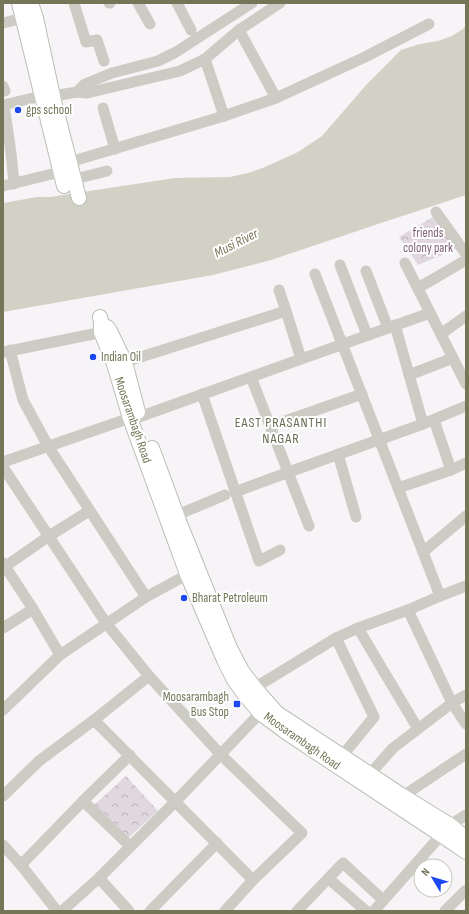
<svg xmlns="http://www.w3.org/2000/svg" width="469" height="914" font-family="'Sofia Sans Condensed',sans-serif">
<defs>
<pattern id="park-crowns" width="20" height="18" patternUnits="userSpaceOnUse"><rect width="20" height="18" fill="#e1d7df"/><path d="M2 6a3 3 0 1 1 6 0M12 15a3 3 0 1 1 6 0" fill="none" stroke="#bbb3b8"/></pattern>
</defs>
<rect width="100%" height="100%" fill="#f6f4f7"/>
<g fill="url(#park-crowns)">
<path d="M433 217 456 249 418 265 399 237Z"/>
<path d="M126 776 158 811 127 839 93 806Z"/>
</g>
<path fill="#d2d1c5" d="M466 25V195L375 225 271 260 213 275 3 312V203L37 197H50L175 178 230 177 248 173 265 167 298 152 322 136 367 84 401 50 420 44 438 41 452 36 463 29Z"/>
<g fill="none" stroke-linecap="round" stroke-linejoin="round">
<defs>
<g id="major">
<path d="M19 3 64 186"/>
<path d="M31 3 36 18 54 101 79 198"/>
<path d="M100 317 101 322V332L114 364 130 418 187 574 224 660 234 680 245 695 260 713 287 733 441 835 466 852"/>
<path d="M107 327 110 331 125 362 138 412"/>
<path d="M152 448 179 521 230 648 242 671 255 688 277 713 403 796 450 825 466 838"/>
</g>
</defs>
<use href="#major" stroke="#bebeb5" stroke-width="16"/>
<g stroke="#ccccc4" stroke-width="11">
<path d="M74 3 86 42 97 40 104 61"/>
<path d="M109 3H110"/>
<path d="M138 3 150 24"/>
<path d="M177 3 191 30"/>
<path d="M3 23 23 18"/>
<path d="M239 30 276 98"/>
<path d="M205 59 224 116"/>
<path d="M3 86 5 91"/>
<path d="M77 92 85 84 112 73 158 61 176 52 252 3"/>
<path d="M53 96 77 92 87 93 180 71 205 59 239 30 280 3"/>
<path d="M3 105 42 96"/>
<path d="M4 105 11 153 14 184"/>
<path d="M103 108 115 149"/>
<path d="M70 162 224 116 276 98 365 57 429 24"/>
<path d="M75 179 107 171"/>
<path d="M3 186 60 172"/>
<path d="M436 212 466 254"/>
<path d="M405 263 466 384"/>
<path d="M340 265 367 335"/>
<path d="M366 271 388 328"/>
<path d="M315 274 440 596"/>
<path d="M418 288 466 260"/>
<path d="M286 311 301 359"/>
<path d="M395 325 423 424"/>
<path d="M441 334 466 316"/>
<path d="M10 350 23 400 48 446 146 597"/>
<path d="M4 352 108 331"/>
<path d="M117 364 125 362 286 311 279 290"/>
<path d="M409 375 453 358"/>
<path d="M251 377 309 526"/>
<path d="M202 394 259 561 280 550"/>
<path d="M139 417 430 313"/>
<path d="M434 420 451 470"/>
<path d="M271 426 362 394"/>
<path d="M338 454 356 517"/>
<path d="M3 462 130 418"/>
<path d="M3 467 106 623 149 676 221 755 302 833 253 880 225 911"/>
<path d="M398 488 451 470 466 463"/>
<path d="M235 492 289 472 423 424 466 406"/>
<path d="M177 515 225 495"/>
<path d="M423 552 466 516"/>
<path d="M3 563 33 609 60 655"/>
<path d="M3 568 49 536 89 511"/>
<path d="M408 610 452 703 466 724"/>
<path d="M3 628 33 609"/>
<path d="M358 628 418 729"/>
<path d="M336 638 374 717 342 756"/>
<path d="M248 692 336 638 358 628 408 610 440 596 466 586"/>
<path d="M3 710 60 655 146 597 194 571"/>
<path d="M94 720 253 880"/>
<path d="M370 774 393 748 452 703 466 695"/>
<path d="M3 796 39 761 94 720 149 676"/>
<path d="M403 796 466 754"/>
<path d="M83 801 130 846"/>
<path d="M3 845 21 865 57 911"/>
<path d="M21 865 83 801 130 755"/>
<path d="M99 878 129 911"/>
<path d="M329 879 366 911"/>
<path d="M62 911 99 878 176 801 265 708"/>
<path d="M150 911 217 843"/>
<path d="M297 911 343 863 383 900"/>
<path d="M374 911 450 825 466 815"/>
<path d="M445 911 466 890"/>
</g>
<use href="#major" stroke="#fff" stroke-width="14"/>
</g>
<g fill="#1c49ef" stroke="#fff" stroke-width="1.5">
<circle cx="18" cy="110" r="4"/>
<circle cx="93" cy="357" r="4"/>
<circle cx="184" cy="598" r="4"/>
<rect x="233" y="700" width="8" height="8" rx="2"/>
</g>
<g text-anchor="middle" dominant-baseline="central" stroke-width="4" stroke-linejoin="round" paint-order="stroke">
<g font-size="13" fill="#757558" stroke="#fff" text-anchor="start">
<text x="26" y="110">gps school</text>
<text x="101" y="357">Indian Oil</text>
<text x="192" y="598">Bharat Petroleum</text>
<text x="229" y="697" text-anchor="end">Moosarambagh<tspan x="229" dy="15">Bus Stop</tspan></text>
</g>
<g font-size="13" fill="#7e6374" stroke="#fff">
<text x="428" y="233">friends<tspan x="428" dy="15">colony park</tspan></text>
</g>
<g font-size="13" fill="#757558" stroke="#fff">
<text transform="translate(133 420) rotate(71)">Moosarambagh Road</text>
<text transform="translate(302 741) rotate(35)">Moosarambagh Road</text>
</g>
<g font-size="14" font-style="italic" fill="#7c765a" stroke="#fff">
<text transform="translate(236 243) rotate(-27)">Musi River</text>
</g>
<g font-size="14" letter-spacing="1" fill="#6b6b53" stroke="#fff">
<text x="281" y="422">EAST PRASANTHI<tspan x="281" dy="16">NAGAR</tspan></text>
</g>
</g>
<rect width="469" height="914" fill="none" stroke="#757558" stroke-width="8"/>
<g transform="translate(433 878) rotate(308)"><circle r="19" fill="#ffffff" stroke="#c8c8bc"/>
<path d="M0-3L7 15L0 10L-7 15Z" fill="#1c49ef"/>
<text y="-6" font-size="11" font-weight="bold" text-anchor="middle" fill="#757558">N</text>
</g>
</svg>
